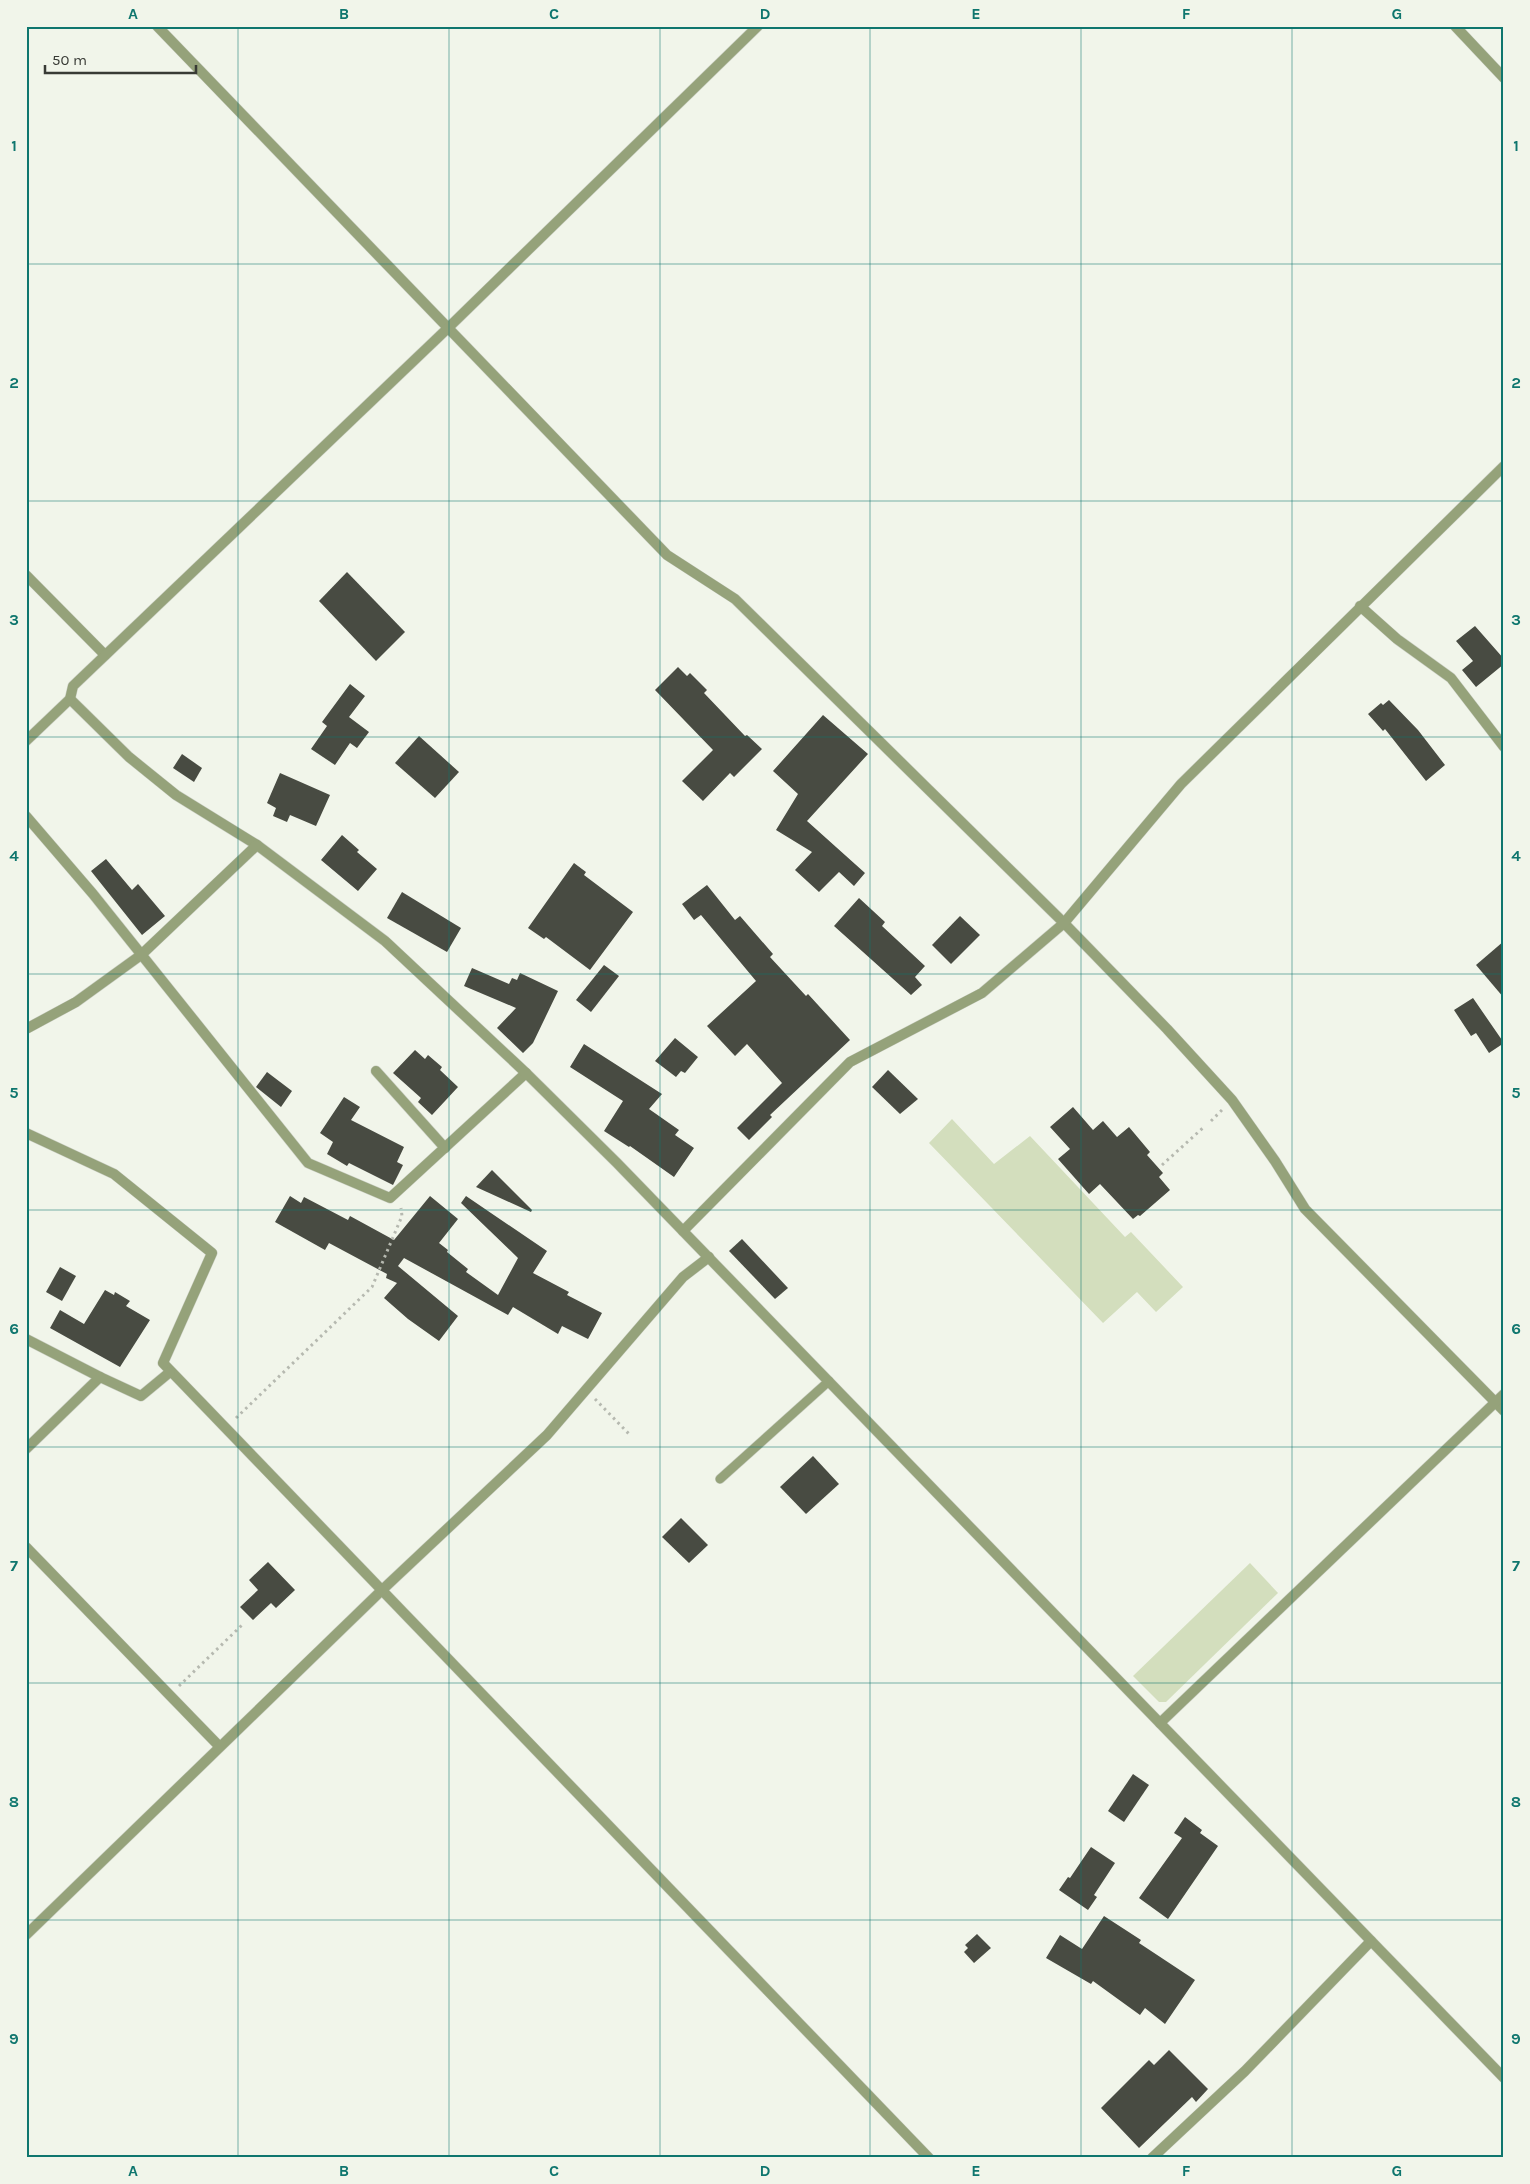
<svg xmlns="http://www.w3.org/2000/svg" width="1530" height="2184" font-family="Karla,sans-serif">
<rect width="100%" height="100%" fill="#f1f5ea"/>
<g fill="#d3debd">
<path d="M952 1119 994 1164 1030 1136 1125 1237 1131 1232 1183 1287 1156 1312 1137 1292 1103 1323 929 1143Z"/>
<path d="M1250 1563 1278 1593 1166 1702H1159L1133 1676Z"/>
</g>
<g fill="#484b42">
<path d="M347 572 405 632 376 661 319 601Z"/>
<path d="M1475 626 1504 659V664L1476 687 1462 670 1473 661 1456 641Z"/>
<path d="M678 667 687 676 690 673 707 690 704 693 745 736 747 735 762 749 734 777 730 773 703 801 682 781 713 750 655 690Z"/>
<path d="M350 684 365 696 349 717 369 732 357 748 350 743 335 765 311 749 327 726 322 722Z"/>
<path d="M1389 700 1418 730 1445 765 1426 781 1385 729 1383 731 1368 714 1381 703 1383 705Z"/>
<path d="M823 715 868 754 807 821 865 873 854 886 839 872 819 892 795 870 812 852 776 830 798 794 773 771Z"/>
<path d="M419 736 459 772 435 798 395 763Z"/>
<path d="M182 754 202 768 194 782 173 768Z"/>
<path d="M280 773 330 795 316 826 290 815 287 822 273 816 276 808 267 803Z"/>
<path d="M342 835 359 850 357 852 377 869 358 891 321 860Z"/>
<path d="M106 859 132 890 138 884 165 916 142 935 91 871Z"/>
<path d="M574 863 586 872 584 875 633 912 590 970 546 937 544 939 528 928Z"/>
<path d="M707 885 735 920 740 916 773 954 770 957 806 996 808 994 850 1040 770 1115 772 1117 749 1140 737 1128 782 1083 747 1044 735 1056 707 1026 756 981 701 915 694 920 682 904Z"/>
<path d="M402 892 461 928 447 952 387 918Z"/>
<path d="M859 898 885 922 882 926 925 966 915 977 922 985 911 995 834 926Z"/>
<path d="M960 916 980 935 951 964 932 945Z"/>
<path d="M1504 941V998L1476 965Z"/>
<path d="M604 965 619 976 591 1012 576 1000Z"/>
<path d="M472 968 509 984 512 978 517 980 520 973 558 991 533 1043 523 1053 497 1028 516 1008 464 986Z"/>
<path d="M1473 998 1504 1043 1489 1053 1476 1033 1471 1036 1454 1010Z"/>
<path d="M675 1038 698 1057 685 1073 681 1071 676 1077 655 1061Z"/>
<path d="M584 1044 662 1094 649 1109 679 1130 675 1135 694 1148 674 1177 630 1146 629 1147 604 1131 623 1101 570 1067Z"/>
<path d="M415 1050 425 1059 428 1055 442 1067 440 1070 458 1087 432 1115 418 1102 421 1098 393 1073Z"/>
<path d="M888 1070 918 1099 900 1114 872 1087Z"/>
<path d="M267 1072 292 1091 281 1107 256 1087Z"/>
<path d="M344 1097 360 1107 351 1120 404 1147 397 1162 403 1165 393 1185 349 1163 347 1166 327 1154 333 1142 320 1133Z"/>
<path d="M1073 1107 1093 1130 1103 1121 1117 1137 1129 1127 1150 1152 1147 1155 1163 1173 1159 1177 1170 1190 1140 1216 1138 1215 1133 1219 1100 1184 1089 1194 1058 1159 1070 1149 1050 1127Z"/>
<path d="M492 1170 532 1210 531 1212 476 1187Z"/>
<path d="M290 1196 301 1203 304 1197 348 1220 350 1216 394 1240 430 1196 458 1219 439 1243 448 1250 447 1252 468 1269 466 1272 498 1295 518 1258 461 1203 466 1196 547 1251 533 1273 569 1292 567 1295 602 1313 588 1339 562 1326 558 1334 513 1307 508 1315 404 1258 398 1266 458 1316 439 1341 408 1319 384 1298 397 1283 386 1278 387 1274 329 1243 325 1250 275 1222Z"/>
<path d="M742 1239 788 1288 775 1299 729 1251Z"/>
<path d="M60 1267 76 1276 62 1301 46 1292Z"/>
<path d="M105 1290 114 1295 115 1292 130 1301 126 1306 150 1320 120 1367 50 1328 60 1310 84 1324Z"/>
<path d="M813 1456 839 1484 806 1514 780 1487Z"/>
<path d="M681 1518 708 1545 689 1563 662 1537Z"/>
<path d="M268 1562 295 1590 276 1608 271 1603 253 1620 240 1607 258 1590 249 1580Z"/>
<path d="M1133 1774 1149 1785 1124 1822 1108 1811Z"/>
<path d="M1185 1817 1202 1830 1200 1833 1218 1846 1168 1919 1139 1898 1182 1838 1174 1833Z"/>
<path d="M1091 1847 1115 1863 1094 1895 1097 1897 1088 1910 1059 1890 1068 1877 1070 1878Z"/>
<path d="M1104 1916 1141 1940 1139 1943 1195 1980 1165 2024 1145 2008 1140 2015 1093 1981 1091 1984 1046 1958 1060 1935 1082 1949Z"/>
<path d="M977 1934 991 1948 974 1963 964 1952 968 1948 965 1945Z"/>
<path d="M1169 2050 1208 2089 1196 2102 1192 2097 1139 2148 1101 2108 1149 2060 1154 2065Z"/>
</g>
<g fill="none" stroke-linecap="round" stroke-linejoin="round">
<defs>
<path id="service" d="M720 1479 829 1381"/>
<g id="minor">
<path d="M157 26 667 555 735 599 1064 923 1167 1029 1232 1100 1275 1161 1305 1209 1504 1411"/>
<path d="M1455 26 1504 78"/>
<path d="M26 575 105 655"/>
<path d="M1360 606 1397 639 1451 678 1504 747"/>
<path d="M70 699 129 757 176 795 257 845"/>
<path d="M26 741 70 699 73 686 448 328 758 26"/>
<path d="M26 816 93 894 308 1163 390 1198 526 1073"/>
<path d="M376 1071 445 1148"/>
<path d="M26 1133 114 1174 212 1253 163 1363 929 2158"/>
<path d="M683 1231 850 1062 982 993 1064 923 1181 784 1504 466"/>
<path d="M26 1339 100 1377 26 1449"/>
<path d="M100 1377 141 1396 170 1372"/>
<path d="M26 1547 219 1746"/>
<path d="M1160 1723 1504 1394"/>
<path d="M26 1935 381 1591 547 1435 683 1277 709 1257"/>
<path d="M1152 2158 1245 2071 1371 1941"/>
</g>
<path id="tertiary" d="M26 1029 76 1002 141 955 257 845 385 941 526 1073 617 1163 1504 2078"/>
</defs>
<use href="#service" stroke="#ccd0c6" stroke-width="10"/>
<use href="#minor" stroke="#ccd0c6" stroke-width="11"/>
<use href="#tertiary" stroke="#ccd0c6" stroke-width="11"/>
<g stroke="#b6b9b0" stroke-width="3" stroke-dasharray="2.5 4" stroke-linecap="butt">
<path d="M1211 1121 1223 1109"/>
<path d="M1162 1165 1205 1126"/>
<path d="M595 1399 631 1436"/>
<path d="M236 1418 372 1287 402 1216 401 1208"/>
<path d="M179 1686 242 1625"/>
</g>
<use href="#service" stroke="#95a27a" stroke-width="9"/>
<use href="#minor" stroke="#95a27a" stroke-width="10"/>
<use href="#tertiary" stroke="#95a27a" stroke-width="10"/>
</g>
<path fill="none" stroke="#0f766e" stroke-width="1" stroke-opacity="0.55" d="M238 26V2158M449 26V2158M660 26V2158M870 26V2158M1081 26V2158M1292 26V2158M26 264H1504M26 501H1504M26 737H1504M26 974H1504M26 1210H1504M26 1447H1504M26 1683H1504M26 1920H1504"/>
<rect width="1530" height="2184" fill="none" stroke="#f1f5ea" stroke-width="55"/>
<path d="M45 65v8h151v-8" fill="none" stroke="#383a35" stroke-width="2.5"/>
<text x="52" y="65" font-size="15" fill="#383a35" stroke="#f1f5ea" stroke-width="4" paint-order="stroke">50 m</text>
<rect x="28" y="28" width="1474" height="2128" fill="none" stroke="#0f766e" stroke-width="2"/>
<g font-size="16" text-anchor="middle" font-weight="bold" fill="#0f766e">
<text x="133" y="19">A</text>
<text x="344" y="19">B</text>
<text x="554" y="19">C</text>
<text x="765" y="19">D</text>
<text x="976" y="19">E</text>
<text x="1186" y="19">F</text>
<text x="1397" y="19">G</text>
<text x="14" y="151">1</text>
<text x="1516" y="151">1</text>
<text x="14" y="388">2</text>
<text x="1516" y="388">2</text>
<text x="14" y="625">3</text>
<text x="1516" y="625">3</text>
<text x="14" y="861">4</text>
<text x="1516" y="861">4</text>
<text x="14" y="1098">5</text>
<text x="1516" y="1098">5</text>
<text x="14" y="1334">6</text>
<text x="1516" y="1334">6</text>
<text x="14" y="1571">7</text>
<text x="1516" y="1571">7</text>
<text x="14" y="1807">8</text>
<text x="1516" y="1807">8</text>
<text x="14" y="2044">9</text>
<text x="1516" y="2044">9</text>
<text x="133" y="2176">A</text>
<text x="344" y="2176">B</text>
<text x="554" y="2176">C</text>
<text x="765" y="2176">D</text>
<text x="976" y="2176">E</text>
<text x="1186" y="2176">F</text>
<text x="1397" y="2176">G</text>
</g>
</svg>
